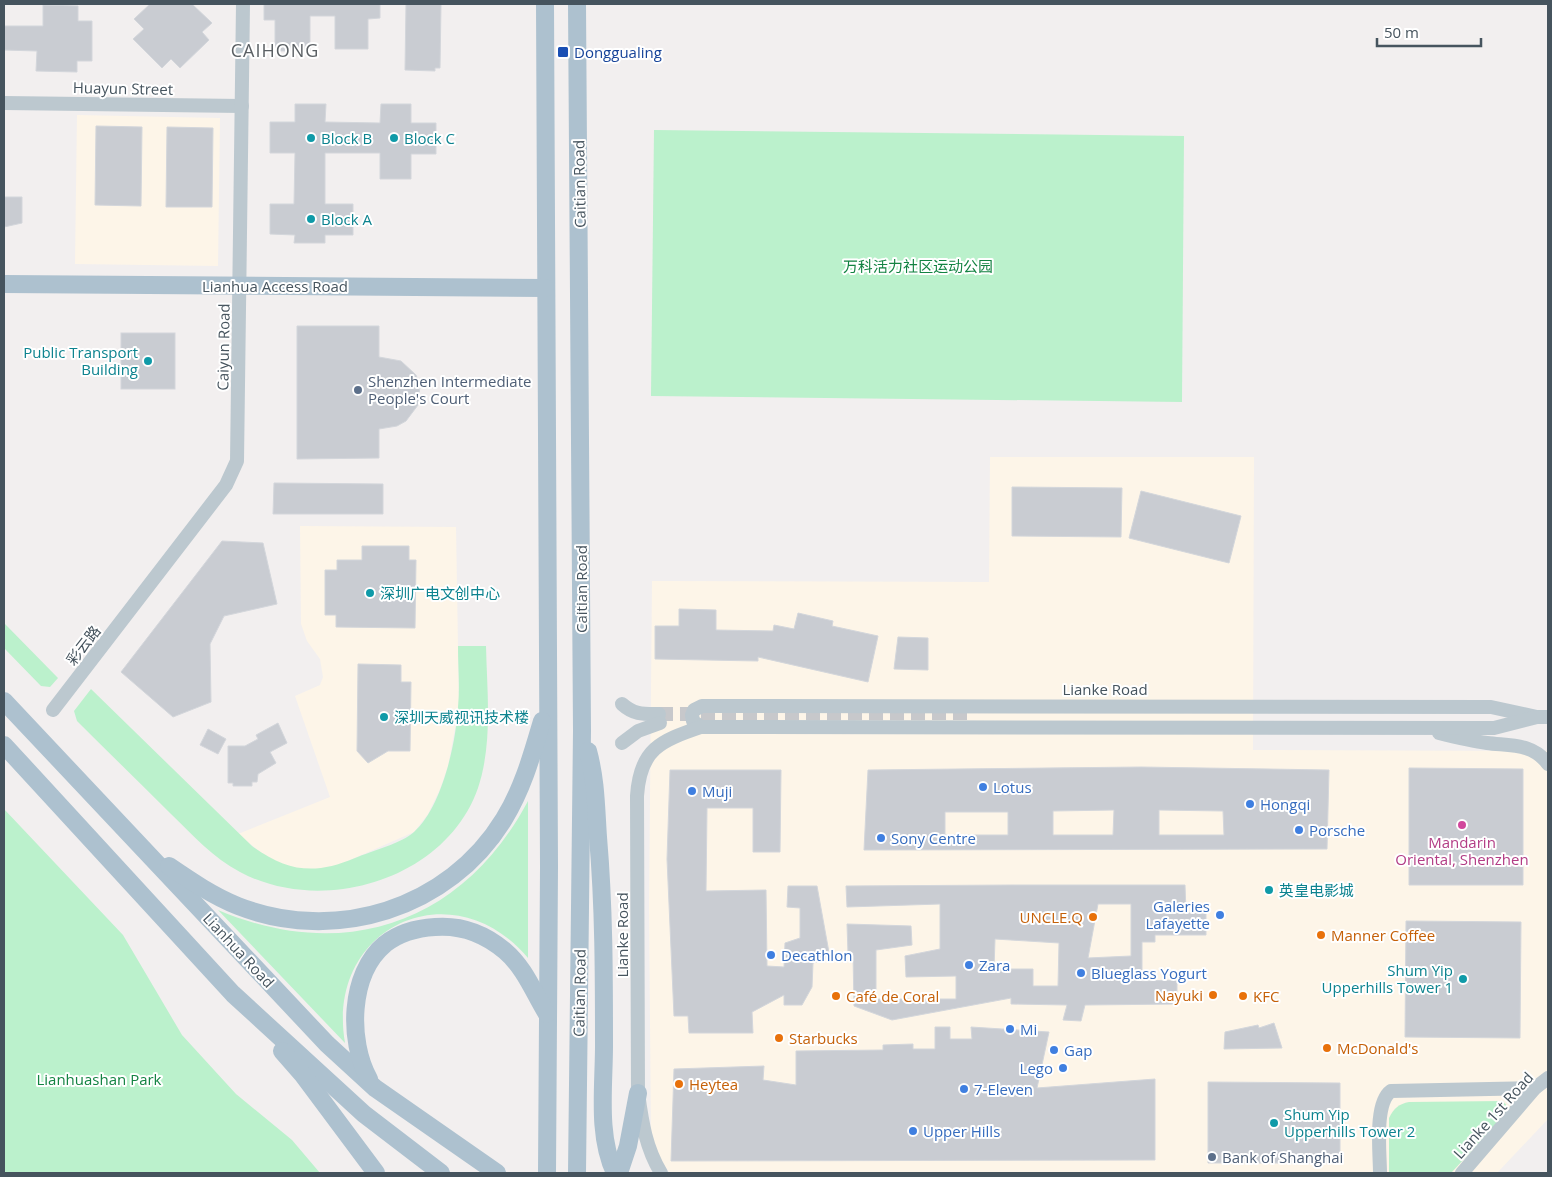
<svg xmlns="http://www.w3.org/2000/svg" width="1552" height="1177" font-family="'Open Sans','Noto Sans SC',sans-serif">
<rect width="100%" height="100%" fill="#f2efef"/>
<g fill="#fdf5e8">
<path d="M77 115 220 118 218 266 75 264Z"/>
<path d="M990 457H1254L1253 750 1548 751V1119L1497 1173H670L662 1163 651 1134 649 907 652 581 989 582Z"/>
<path d="M300 526 456 527 459 707 448 766 440 789 428 814 414 832 334 867 311 870 287 867 269 859 238 834 330 797 295 696 320 685 323 677 320 659 307 641 301 624Z"/>
</g>
<g fill="#bbf1cc">
<path d="M654 130 1184 136 1182 402 651 396Z"/>
<path d="M4 623 58 678 50 687 41 686 4 648Z"/>
<path d="M458 646H486C487 692 493 743 478 788 446 880 322 916 240 872 213 858 193 835 171 814 140 783 108 752 77 721L74 711 91 689 252 846C288 872 315 875 355 858 372 851 402 843 414 832 442 807 456 743 458 707 460 687 458 667 458 646Z"/>
<path d="M528 801V958C452 868 325 927 345 1043L218 910C345 964 463 923 528 801Z"/>
<path d="M4 809 123 935 182 1035 236 1094 292 1140 320 1173H4Z"/>
<path d="M1503 1101 1509 1108 1507 1113 1451 1173H1389V1118C1394 1108 1399 1104 1409 1102Z"/>
</g>
<g fill="#c9ccd2" stroke="#d3d6db" fill-rule="evenodd">
<path d="M150 4H192L212 23 202 32 209 40 180 68 171 59 162 68 133 39 144 29 134 19Z"/>
<path d="M264 4H380V18L368 19V49H335V16H310V51H275V20H264Z"/>
<path d="M406 4H441L440 68H435V71L405 70Z"/>
<path d="M43 5 78 6V21H92V61H77V72L36 71 37 51 4 50V26H43Z"/>
<path d="M295 104H326L325 122 380 123 381 104H411V123H436V154H411V179H380V153H325V204H353V235H325V243H294L295 235 270 234V204H294L295 153H270V122H295Z"/>
<path d="M96 126 142 127 141 206 95 205Z"/>
<path d="M167 127 213 128 212 207H166Z"/>
<path d="M4 197H22V223L4 227Z"/>
<path d="M297 326H379V357L401 361 416 375 420 385 418 405 406 421 397 426 379 429V458L297 459Z"/>
<rect x="121" y="333" width="54" height="56"/>
<path d="M274 483 383 484V514H273Z"/>
<path d="M1012 487 1122 488 1121 537 1012 536Z"/>
<path d="M1141 491 1241 516 1229 563 1129 538Z"/>
<path d="M222 541 263 543 277 604 224 616 210 644 211 702 173 717 121 672Z"/>
<path d="M362 546H409V560H416L415 628 336 627V615H325V570H337V560H362Z"/>
<path d="M679 609 716 610V630L773 631 774 625 794 629 798 613 833 621 832 626 878 636 868 682 758 657V661L655 659V626H679Z"/>
<path d="M898 637 928 638V670L894 669Z"/>
<path d="M358 664 401 665V682H411L410 751H388L368 763 357 751Z"/>
<path d="M278 723 287 743 270 752 276 763 258 774 257 782H252V786H233V783H228V746H245L258 739 256 735Z"/>
<path d="M208 729 226 739 218 754 200 745Z"/>
<path d="M1141 767 1329 770 1327 849 864 850 868 770ZM1114 810 1113 835H1053V811ZM1159 810 1223 811 1224 835H1159ZM945 812H1008V835H945Z"/>
<path d="M1409 768 1523 769V885H1409Z"/>
<path d="M670 770H781L780 852H753V808H707L706 891 766 890 767 966 784 967 785 943 800 938V908L787 907 788 886H817L830 958 813 963 812 987 802 1005H784V995L752 1012 753 1033H689L688 1016H674L667 859Z"/>
<path d="M1014 885H1185L1186 913H1206V935H1155V942H1142V981L1177 980V1004L1085 1005 1081 1021 1063 1020 1067 1005 1011 1004V998L892 1020 854 1006 853 953H848L847 924 911 926 912 945 876 950V999H956V976L906 977 905 956 940 949V904L847 907 846 886ZM1098 904H1131V956L1088 958ZM995 939 1059 943 1058 986H1033V969H994Z"/>
<path d="M1406 921 1521 922 1520 1038 1405 1037Z"/>
<path d="M1274 1023 1282 1048 1224 1049 1225 1032 1258 1025 1259 1028Z"/>
<path d="M935 1027H950V1039H972L971 1027 1049 1032 1037 1088 1155 1079V1160L671 1161 674 1069 764 1066 763 1080 796 1085V1051L883 1050V1045L913 1044V1049H935Z"/>
<path d="M1208 1082 1340 1083V1163H1208Z"/>
</g>
<g fill="none" stroke-linecap="round" stroke-linejoin="round">
<path stroke="#c7c8cb" stroke-width="14" stroke-dasharray="14 7" stroke-linecap="butt" d="M659 714 969 713"/>
<g stroke="#bcc8cf" stroke-width="14">
<path d="M4 103 242 106"/>
<path d="M622 704C634 715 644 714 659 714"/>
<path d="M53 710 226 485 237 461 243 4"/>
<path d="M701 727 693 721 692 715 694 710 702 706 1491 707 1537 717H1548"/>
<path d="M1439 733C1455 737 1471 741 1487 743 1510 746 1533 743 1548 764"/>
<path d="M622 743 638 731 660 723"/>
<path d="M661 1173C646 1148 642 1123 638 1093L637 796C640 749 660 741 701 727L1494 728 1537 717"/>
<path d="M1380 1173C1380 1153 1374 1103 1391 1091L1535 1088"/>
<path d="M1462 1173 1535 1088 1548 1078"/>
</g>
<g stroke="#adc1cf" stroke-width="18">
<path d="M545 4 549 867 547 1173"/>
<path d="M577 4 582 731 577 1173"/>
<path d="M4 284 545 288"/>
<path d="M4 701 327 1044 375 1088 497 1173"/>
<path d="M4 745 233 994 364 1114 441 1173"/>
<path d="M588 751C596 780 596 808 598 837 604 907 604 976 604 1046 604 1086 597 1136 615 1173"/>
<path d="M169 866C191 881 213 896 238 906 335 944 449 909 504 819 523 788 532 755 542 721"/>
<path d="M282 1051 303 1075 376 1173"/>
<path d="M369 1079C348 1041 349 974 385 944 399 933 418 928 435 927 461 925 485 934 505 951 525 968 534 993 547 1014"/>
<path d="M619 1173 628 1146 638 1093"/>
</g>
</g>
<rect fill="#1a4fb4" stroke="#fff" stroke-width="2" x="557" y="46" width="12" height="12" rx="2.5"/>
<g fill="#0f9aa8" stroke="#fff" stroke-width="2">
<circle cx="311" cy="138" r="5"/>
<circle cx="394" cy="138" r="5"/>
<circle cx="311" cy="219" r="5"/>
<circle cx="148" cy="361" r="5"/>
<circle cx="370" cy="593" r="5"/>
<circle cx="384" cy="717" r="5"/>
<circle cx="1269" cy="890" r="5"/>
<circle cx="1463" cy="979" r="5"/>
<circle cx="1274" cy="1123" r="5"/>
</g>
<g fill="#5c6f8a" stroke="#fff" stroke-width="2">
<circle cx="358" cy="390" r="5"/>
<circle cx="1212" cy="1157" r="5"/>
</g>
<g fill="#3f7fe0" stroke="#fff" stroke-width="2">
<circle cx="983" cy="787" r="5"/>
<circle cx="692" cy="791" r="5"/>
<circle cx="1250" cy="804" r="5"/>
<circle cx="1299" cy="830" r="5"/>
<circle cx="881" cy="838" r="5"/>
<circle cx="1220" cy="915" r="5"/>
<circle cx="771" cy="955" r="5"/>
<circle cx="969" cy="965" r="5"/>
<circle cx="1081" cy="973" r="5"/>
<circle cx="1010" cy="1029" r="5"/>
<circle cx="1054" cy="1050" r="5"/>
<circle cx="1063" cy="1068" r="5"/>
<circle cx="964" cy="1089" r="5"/>
<circle cx="913" cy="1131" r="5"/>
</g>
<circle fill="#d1479c" stroke="#fff" stroke-width="2" cx="1462" cy="825" r="5"/>
<g fill="#e8710a" stroke="#fff" stroke-width="2">
<circle cx="1093" cy="917" r="5"/>
<circle cx="1321" cy="935" r="5"/>
<circle cx="1213" cy="995" r="5"/>
<circle cx="836" cy="996" r="5"/>
<circle cx="1243" cy="996" r="5"/>
<circle cx="779" cy="1038" r="5"/>
<circle cx="1327" cy="1048" r="5"/>
<circle cx="679" cy="1084" r="5"/>
</g>
<g text-anchor="middle" dominant-baseline="central" stroke-width="4" stroke-linejoin="round" paint-order="stroke">
<g font-size="15" fill="#164399" stroke="#fff" text-anchor="start">
<text x="574" y="52">Donggualing</text>
</g>
<g font-size="15" fill="#46545e" stroke="#fff">
<text transform="translate(123 88) rotate(1)">Huayun Street</text>
<text transform="translate(579 184) rotate(-91)">Caitian Road</text>
<text x="275" y="286">Lianhua Access Road</text>
<text transform="translate(223 347) rotate(-89)">Caiyun Road</text>
<text transform="translate(581 589) rotate(-90)">Caitian Road</text>
<text transform="translate(83 645) rotate(-52)">彩云路</text>
<text x="1105" y="689">Lianke Road</text>
<text transform="translate(622 935) rotate(-90)">Lianke Road</text>
<text transform="translate(239 950) rotate(47)">Lianhua Road</text>
<text transform="translate(579 993) rotate(-89)">Caitian Road</text>
<text transform="translate(1493 1115) rotate(-48)">Lianke 1st Road</text>
</g>
<g font-size="15" fill="#0d838f" stroke="#fff" text-anchor="start">
<text x="321" y="138">Block B</text>
<text x="404" y="138">Block C</text>
<text x="321" y="219">Block A</text>
<text x="138" y="352" text-anchor="end">Public Transport<tspan x="138" dy="17">Building</tspan></text>
<text x="380" y="593">深圳广电文创中心</text>
<text x="394" y="717">深圳天威视讯技术楼</text>
<text x="1279" y="890">英皇电影城</text>
<text x="1453" y="970" text-anchor="end">Shum Yip<tspan x="1453" dy="17">Upperhills Tower 1</tspan></text>
<text x="1284" y="1114">Shum Yip<tspan x="1284" dy="17">Upperhills Tower 2</tspan></text>
</g>
<g font-size="15" fill="#138342" stroke="#fff">
<text x="918" y="266">万科活力社区运动公园</text>
<text x="99" y="1079">Lianhuashan Park</text>
</g>
<g font-size="15" fill="#4e5e75" stroke="#fff" text-anchor="start">
<text x="368" y="381">Shenzhen Intermediate<tspan x="368" dy="17">People's Court</tspan></text>
<text x="1222" y="1157">Bank of Shanghai</text>
</g>
<g font-size="15" fill="#366cbe" stroke="#fff" text-anchor="start">
<text x="993" y="787">Lotus</text>
<text x="702" y="791">Muji</text>
<text x="1260" y="804">Hongqi</text>
<text x="1309" y="830">Porsche</text>
<text x="891" y="838">Sony Centre</text>
<text x="1210" y="906" text-anchor="end">Galeries<tspan x="1210" dy="17">Lafayette</tspan></text>
<text x="781" y="955">Decathlon</text>
<text x="979" y="965">Zara</text>
<text x="1091" y="973">Blueglass Yogurt</text>
<text x="1020" y="1029">Mi</text>
<text x="1064" y="1050">Gap</text>
<text x="1053" y="1068" text-anchor="end">Lego</text>
<text x="974" y="1089">7-Eleven</text>
<text x="923" y="1131">Upper Hills</text>
</g>
<g font-size="15" fill="#b23c85" stroke="#fff">
<text x="1462" y="842">Mandarin<tspan x="1462" dy="17">Oriental, Shenzhen</tspan></text>
</g>
<g font-size="15" fill="#c56008" stroke="#fff" text-anchor="start">
<text x="1083" y="917" text-anchor="end">UNCLE.Q</text>
<text x="1331" y="935">Manner Coffee</text>
<text x="1203" y="995" text-anchor="end">Nayuki</text>
<text x="846" y="996">Café de Coral</text>
<text x="1253" y="996">KFC</text>
<text x="789" y="1038">Starbucks</text>
<text x="1337" y="1048">McDonald's</text>
<text x="689" y="1084">Heytea</text>
</g>
<g font-size="18" letter-spacing="1" fill="#5b6064" stroke="#fff">
<text x="275" y="50">CAIHONG</text>
</g>
</g>
<rect width="1552" height="1177" fill="none" stroke="#46545e" stroke-width="10"/>
<path d="M1377 38v8h104v-8" fill="none" stroke="#46545e" stroke-width="2.5"/>
<text x="1384" y="38" font-size="15" fill="#46545e" stroke="#ffffff" stroke-width="4" paint-order="stroke">50 m</text>
</svg>
